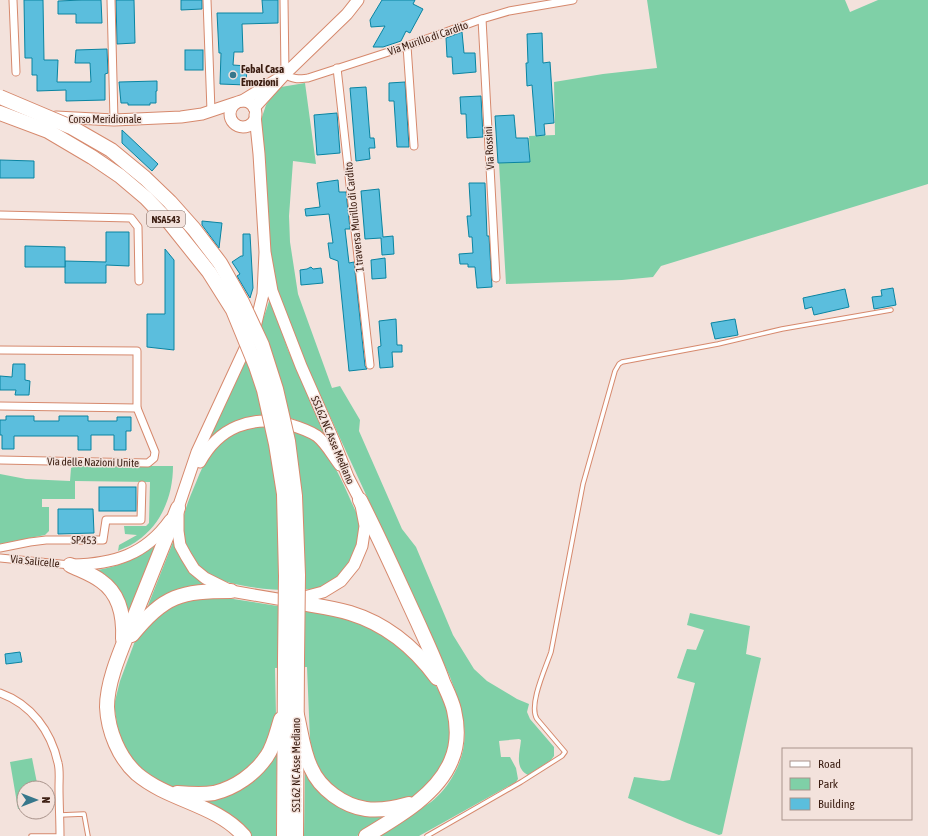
<svg xmlns="http://www.w3.org/2000/svg" width="928" height="836" font-family="'Asap Condensed',sans-serif">
<rect width="100%" height="100%" fill="#f3e2dc"/>
<g fill="#7fd0a7">
<path d="M647 0H845L850 12 878 0H928V184L661 266 653 277 622 280 506 284 499 163 530 161 529 136 555 135 554 82 603 74 657 68Z"/>
<path d="M305 83 316 164 293 161 289 216 290 242 298 294 332 388 340 386 360 420 359 431 402 529 416 547 453 635 474 669 487 681 517 699 529 704 527 712 530 719 554 747V756L551 760 528 775C514 768 520 752 521 740L519 739 499 741 501 757H510L516 768 518 779 516 782 419 836H376C394 824 413 814 431 802 440 795 449 784 454 774 473 740 463 711 450 677L298 347 277 292 272 266 261 129 262 117 266 105 276 90 281 87Z"/>
<path d="M270 298 288 350 330 440 329 441C310 425 298 417 273 416 266 415 256 415 249 418 235 424 222 435 209 443L206 442C229 395 255 348 270 298Z"/>
<path d="M262 425C277 427 295 428 307 436 333 451 345 490 358 516 359 524 361 532 360 540 359 546 350 565 346 570 343 574 329 585 324 586 300 595 233 588 211 576 198 569 185 554 183 538 180 516 189 500 197 480 210 447 226 431 262 425Z"/>
<path d="M75 466H173C173 495 162 524 137 541 132 545 124 548 118 551L119 545 137 535 125 534 124 526H146L149 523 150 482 75 481V499H42V507H49V531L45 535 0 544V474L26 479 70 481 71 468Z"/>
<path d="M173 542H175C181 563 190 571 206 585L147 608Z"/>
<path d="M157 544 129 615C125 600 110 579 98 570 120 566 139 558 157 544Z"/>
<path d="M214 596 341 616 370 625 393 639 425 669 444 699 450 718V748L437 775 415 796 406 800 386 805 347 799 318 773 313 758 310 740 307 667 275 668 276 716 271 740 253 767 219 787 180 789 170 787 152 778 137 765 125 749 118 731 115 711V701L120 681 135 641 140 633 175 602Z"/>
<path d="M690 613 750 626 746 654 761 658 722 834 719 835 687 823 628 798 634 777 663 781 670 780 695 683 677 678 687 649 696 650 704 630 687 625Z"/>
<path d="M277 752 276 836H250L195 799 206 798Z"/>
<path d="M32 758 38 788H24V808L18 809 10 762Z"/>
<path d="M305 768 317 785 393 813 357 836H304Z"/>
</g>
<g fill="#5bbedd" stroke="#0a84a1">
<path d="M24 0H43L44 60H58L57 82H91L90 63H75L76 50 107 49 108 73 105 74V100L66 101V90L37 91V75H32V58H25Z"/>
<path d="M82 0H101L102 23H76V14H58V1Z"/>
<path d="M116 0H134L135 43 117 44Z"/>
<path d="M181 0H202V9L181 10Z"/>
<path d="M262 0H278V23L242 24 243 52H234L233 65 247 66 246 85 220 84 221 53H219L217 13H263Z"/>
<path d="M382 0H415L413 4 423 9 410 33 406 31 401 41 383 47H373L385 26 371 27 370 20Z"/>
<path d="M462 32 464 53H475L476 72 453 74 452 57H447L446 38Z"/>
<path d="M542 33 543 63 550 62 554 123 544 124 545 135 536 136 532 85 527 86 526 63H528L527 34Z"/>
<rect x="185" y="50" width="18" height="20"/>
<path d="M157 81V91H156V103H150V105H128V103H121L119 82Z"/>
<path d="M405 82 409 147H397L394 101H389V83Z"/>
<path d="M366 87 370 138H374L375 148H369L370 159 356 161 350 88Z"/>
<path d="M481 96 483 137 467 138 466 114H461L460 97Z"/>
<path d="M337 113 340 153 317 155 314 115Z"/>
<path d="M514 115 516 138H528L530 162 498 163 495 116Z"/>
<path d="M122 130 158 164 152 171 122 143Z"/>
<path d="M0 160 34 161V178H0Z"/>
<path d="M338 180 339 192H346L350 229H345L349 263 354 262 365 366 367 369 349 371 338 261 330 258 328 243H333L329 214 306 216 305 209 320 207 317 183Z"/>
<path d="M469 183H485L487 236H489L492 287 477 288 475 267H468V264H460L459 254 473 253 472 237H469L467 216H471Z"/>
<path d="M379 189 383 237 393 236 394 254 382 255 381 238 365 239 361 191Z"/>
<path d="M202 221 222 223 219 248 202 225Z"/>
<path d="M106 232H129V266L106 265V283H65V261L106 262Z"/>
<path d="M243 234H250L253 288 250 298 237 276 240 274 232 262 241 256H243Z"/>
<path d="M25 246 65 247V267H25Z"/>
<path d="M165 249 174 260V350L147 347V314H165Z"/>
<path d="M385 258 386 278 372 279 371 260Z"/>
<path d="M311 267 313 269 321 268 323 283 301 285 300 270 307 269Z"/>
<path d="M893 288 896 305 874 309 872 297 882 296 881 290Z"/>
<path d="M845 289 849 307 814 315 812 307 805 309 803 298Z"/>
<path d="M396 319 397 345H402V352H392L393 367 380 368 378 347 381 346 379 321Z"/>
<path d="M735 319 738 335 715 339 711 323Z"/>
<path d="M13 364H25V380L30 381 29 395H15L16 390H0V376L12 377Z"/>
<path d="M6 416H34V421H59V416H88V421H117V417H131V431H126V450H114V435H91V450H78V436H14V449H2V435H0V420H6Z"/>
<rect x="99" y="487" width="37" height="24"/>
<path d="M58 509H93L94 533 58 534Z"/>
<path d="M20 652 22 662 6 664 5 654Z"/>
</g>
<g fill="none" stroke-linecap="round" stroke-linejoin="round">
<defs>
<g id="lane">
<path d="M60 815 84 814 88 836"/>
<path d="M31 836H60"/>
<path d="M427 836 521 782 562 756 565 752 537 719C528 705 546 667 551 652L583 484 615 371 619 364 622 362 718 344 782 329 891 310"/>
</g>
<g id="street">
<path d="M13 0 16 72"/>
<path d="M111 0 114 120"/>
<path d="M207 0 211 111"/>
<path d="M284 0 285 74C293 80 299 79 308 78L407 46 482 19 509 11 573 0"/>
<path d="M482 19 496 278"/>
<path d="M407 46 414 146"/>
<path d="M337 68 370 365"/>
<path d="M0 215 131 218 138 227 139 281"/>
<path d="M0 350 137 351V408L0 406"/>
<path d="M0 460 148 463 154 458 155 452 137 408"/>
<path d="M0 548 30 542 46 540H103L106 520H141L142 485"/>
<path d="M0 558 70 565"/>
<path d="M0 693C31 704 51 731 58 763 60 770 59 779 59 787 59 803 60 820 60 836"/>
</g>
<g id="secondary">
<path d="M242 101 278 79"/>
<circle cx="243" cy="114" r="13"/>
<path d="M254 108 285 74 347 14 358 0"/>
<path d="M255 115 259 154 265 252 263 294 255 327 197 452 178 508V531L180 545 186 556 194 569 205 578 231 591 289 601 323 592 341 581 354 565 362 546 365 526 360 500 348 477 334 441 301 366 272 291 265 252"/>
<path d="M56 117 114 120 181 117 202 114 235 103"/>
<path d="M200 462C219 427 251 415 288 424 298 427 308 430 317 436 326 443 333 456 340 465"/>
<path d="M72 565C114 564 145 555 170 520"/>
</g>
<g id="highway">
<path d="M360 500C381 541 399 582 418 623 427 643 436 662 443 682 447 691 452 701 454 710 458 727 458 745 451 761 437 795 396 818 366 836"/>
<path d="M178 508C163 545 148 583 133 620 123 646 107 679 107 707 108 731 119 758 137 774 169 801 216 804 244 836"/>
<path d="M70 565C80 570 92 574 101 581 120 594 124 618 123 639"/>
<path d="M289 601C309 605 330 607 350 613 386 624 415 648 437 678"/>
<path d="M132 635C164 595 181 591 231 591"/>
<path d="M297 715C301 732 303 752 311 768 320 789 344 806 366 809 380 811 395 808 409 804"/>
<path d="M177 793C189 794 202 795 214 793 235 788 255 774 267 756 274 746 277 731 281 719"/>
<path d="M284 836 285 660"/>
<path d="M296 836 297 660"/>
</g>
</defs>
<use href="#lane" stroke="#d6896d" stroke-width="5.5"/>
<use href="#street" stroke="#d6896d" stroke-width="9"/>
<use href="#secondary" stroke="#d6896d" stroke-width="13"/>
<use href="#highway" stroke="#d6896d" stroke-width="16"/>
<use href="#lane" stroke="#fff" stroke-width="3.5"/>
<use href="#street" stroke="#fff" stroke-width="7"/>
<use href="#secondary" stroke="#fff" stroke-width="11"/>
<use href="#highway" stroke="#fff" stroke-width="14"/>
<defs>
<g id="highway-bridge">
<path d="M0 97 71 127 111 150 145 178 170 202 194 229 220 263 242 302 262 345 276 389 288 441 295 496 298 575 297 660"/>
<path d="M0 113 48 131 92 157 120 176 146 198 169 222 209 272 233 310 256 366 264 390 276 444 284 494 286 576 285 660"/>
</g>
</defs>
<use href="#highway-bridge" stroke="#d6896d" stroke-width="16" stroke-linecap="butt"/>
<use href="#highway-bridge" stroke="#fff" stroke-width="14"/>
</g>
<circle fill="#37778b" stroke="#f3e2dc" stroke-width="1.5" cx="233" cy="75" r="4"/>
<g text-anchor="middle" dominant-baseline="central" stroke-width="3" stroke-linejoin="round" paint-order="stroke">
<rect fill="#f3e2dc" stroke="#72584e" stroke-width="1" x="147" y="211" width="38" height="16" rx="3"/>
<g font-size="10" font-weight="bold" fill="#3b1d11">
<text x="166" y="219">NSA543</text>
</g>
<g font-size="11" fill="#3b1d11" stroke="#f3e2dc">
<text transform="translate(428 38) rotate(-19)">Via Murillo di Cardito</text>
<text x="105" y="119">Corso Meridionale</text>
<text transform="translate(489 148) rotate(-93)">Via Rossini</text>
<text transform="translate(354 217) rotate(-96)">1 traversa Murillo di Cardito</text>
<text transform="translate(333 440) rotate(67)">SS162 NC Asse Mediano</text>
<text transform="translate(93 462) rotate(1)">Via delle Nazioni Unite</text>
<text transform="translate(84 540) rotate(1)">SP453</text>
<text transform="translate(35 561) rotate(6)">Via Salicelle</text>
<text transform="translate(296 765) rotate(-90)">SS162 NC Asse Mediano</text>
</g>
<g font-size="11" font-weight="bold" fill="#3b1d11" stroke="#f3e2dc" text-anchor="start">
<text x="241" y="69">Febal Casa<tspan x="241" dy="13">Emozioni</tspan></text>
</g>
</g>
<rect x="782" y="748" width="130" height="72" fill="#f3e2dc" stroke="#a9938b"/>
<rect x="790" y="761" width="20" height="6" fill="#ffffff" stroke="#a9938b"/>
<text x="818" y="768" font-size="12" fill="#3b1d11">Road</text>
<rect x="790" y="778" width="20" height="12" fill="#7fd0a7" stroke="#a9938b"/>
<text x="818" y="788" font-size="12" fill="#3b1d11">Park</text>
<rect x="790" y="798" width="20" height="12" fill="#5bbedd" stroke="#a9938b"/>
<text x="818" y="808" font-size="12" fill="#3b1d11">Building</text>
<g transform="translate(36 800) rotate(90)"><circle r="19" fill="#f3e2dc" stroke="#a9938b"/>
<path d="M0-3L7 15L0 10L-7 15Z" fill="#37778b"/>
<text y="-6" font-size="11" font-weight="bold" text-anchor="middle" fill="#3b1d11">N</text>
</g>
</svg>
